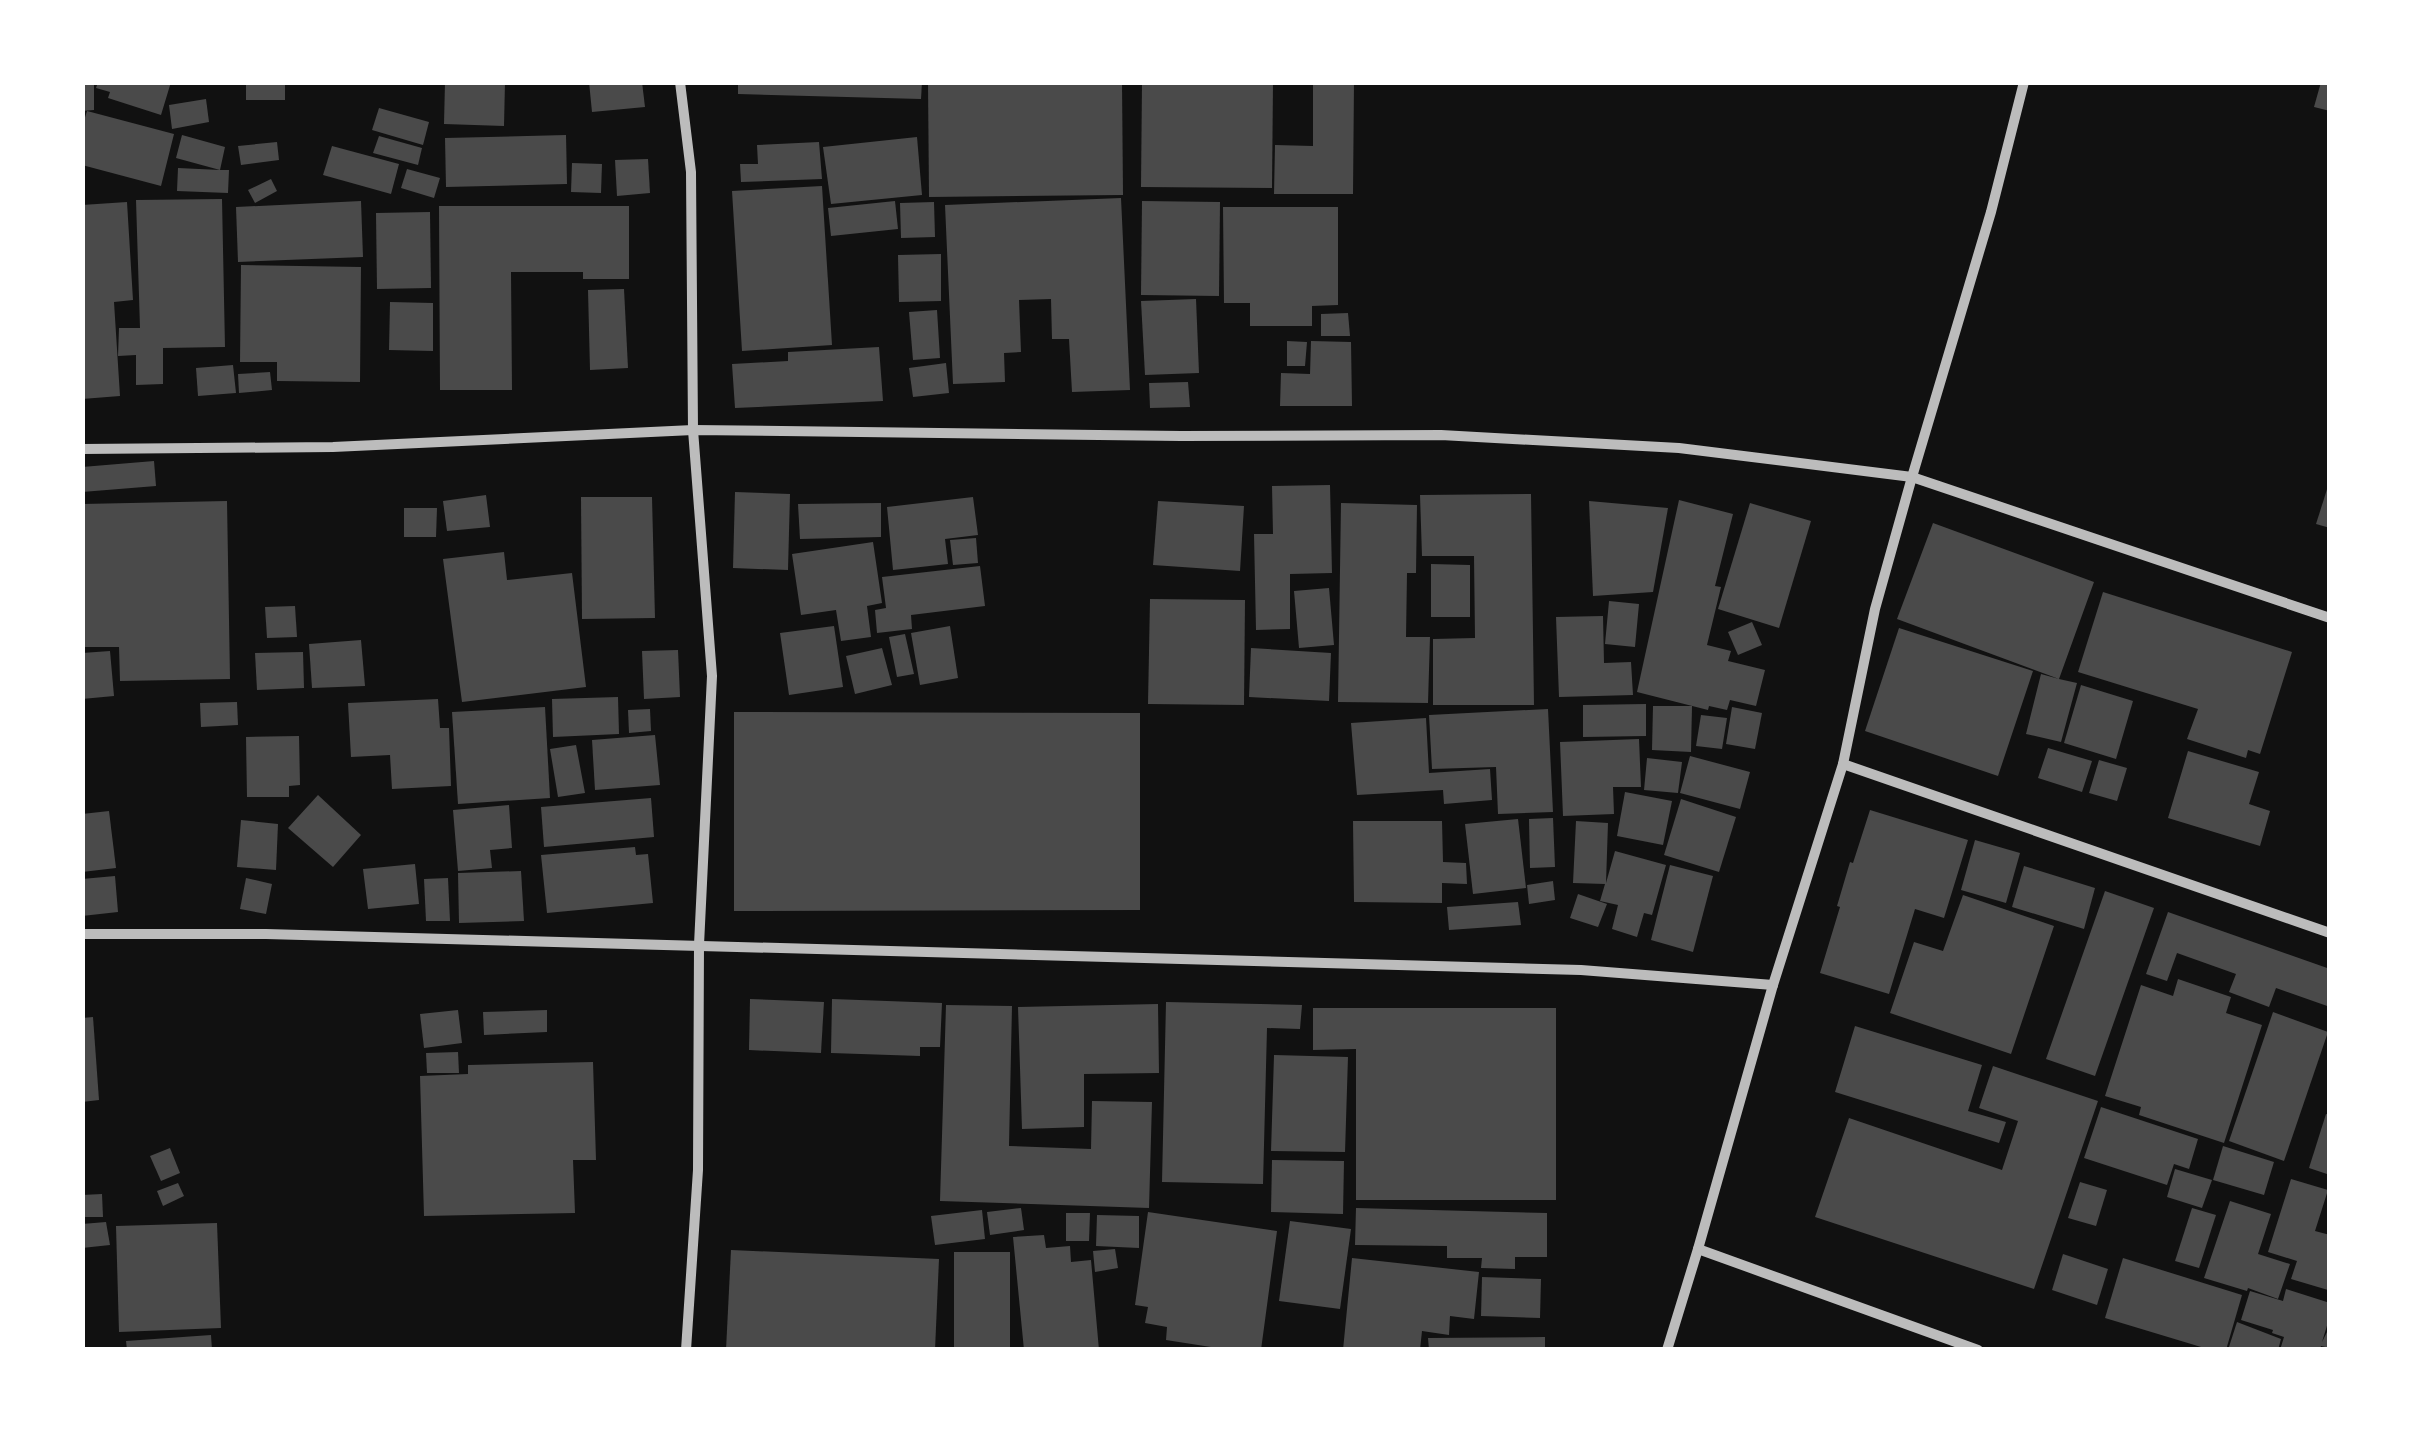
<svg xmlns="http://www.w3.org/2000/svg" width="2412" height="1432" font-family="'Archivo Narrow',sans-serif">
<rect width="100%" height="100%" fill="#111"/>
<g fill="#4a4a4a">
<path d="M82 82H94V110L82 111Z"/>
<path d="M98 82H171L161 115 108 98 110 92 96 88Z"/>
<rect x="246" y="82" width="39" height="18"/>
<path d="M445 82H505L504 126 444 124Z"/>
<path d="M589 82H642L645 107 592 112Z"/>
<path d="M738 82H922L921 99 738 94Z"/>
<path d="M928 82H1122L1123 195 929 197Z"/>
<path d="M1142 82H1273L1272 188 1141 187Z"/>
<path d="M1313 82H1354L1353 194H1274L1275 145 1313 146Z"/>
<path d="M2321 82H2330V111L2314 107Z"/>
<path d="M206 99 209 122 172 129 169 105Z"/>
<path d="M379 108 429 122 423 145 372 130Z"/>
<path d="M87 111 174 134 161 186 82 165V127Z"/>
<path d="M182 135 225 147 220 170H229L228 193 177 191 178 168 220 170 176 158Z"/>
<path d="M566 135 567 184 446 187 445 138Z"/>
<path d="M379 136 422 148 418 165 373 153Z"/>
<path d="M917 137 922 195 831 204 823 147Z"/>
<path d="M277 142 279 160 241 165 238 146Z"/>
<path d="M819 142 822 179 741 182 740 164H758L757 145Z"/>
<path d="M332 146 399 164 391 194 323 175Z"/>
<path d="M648 159 650 193 617 196 615 160Z"/>
<path d="M572 163 602 164 601 193 571 192Z"/>
<path d="M407 169 440 178 434 198 401 188Z"/>
<path d="M271 179 277 191 255 203 248 190Z"/>
<path d="M822 186 832 345 742 351 732 191Z"/>
<path d="M1121 198 1130 390 1072 392 1069 339H1052L1051 299 1019 300 1021 352 1004 353 1005 382 953 384 945 205Z"/>
<path d="M222 199 225 347 163 348V384L136 385V355L118 356 119 328H140L136 200Z"/>
<path d="M361 201 363 257 238 262 236 207Z"/>
<path d="M895 201 898 229 831 236 828 208Z"/>
<path d="M1142 201 1220 202 1219 296 1141 295Z"/>
<path d="M127 202 133 300 114 302 120 396 82 399V205Z"/>
<path d="M934 202 935 237 901 238 900 203Z"/>
<path d="M439 206H629V279H583V272H511L512 390H440Z"/>
<path d="M1223 207H1338V305L1312 306V326H1250V303H1224Z"/>
<path d="M430 212 431 288 377 289 376 213Z"/>
<path d="M941 254V301L899 302 898 255Z"/>
<path d="M241 265 361 267 360 382 277 381V362H240Z"/>
<path d="M624 289 628 368 590 370 588 290Z"/>
<path d="M1196 299 1199 373 1145 375 1141 301Z"/>
<path d="M390 302 433 303V351L389 350Z"/>
<path d="M937 310 940 358 913 360 909 312Z"/>
<path d="M1348 313 1350 336H1321V314Z"/>
<path d="M1287 341 1307 342 1305 366H1287Z"/>
<path d="M1311 341 1351 342 1352 406H1280L1281 373 1310 374Z"/>
<path d="M879 347 883 401 735 408 732 364 788 361V352Z"/>
<path d="M946 363 949 393 913 397 909 368Z"/>
<path d="M233 365 236 393 198 396 196 368Z"/>
<path d="M270 372 272 390 239 393 238 374Z"/>
<path d="M1188 382 1190 407 1150 408 1149 383Z"/>
<path d="M154 461 156 486 82 492V467Z"/>
<path d="M2329 483 2330 484V528L2316 524Z"/>
<path d="M1330 485 1332 573 1290 574V629L1256 630 1254 534H1273L1272 486Z"/>
<path d="M735 492 790 494 788 570 733 568Z"/>
<path d="M1531 494 1534 705H1433V639L1475 638 1474 556H1422L1420 495Z"/>
<path d="M486 495 490 527 447 531 443 501Z"/>
<path d="M581 497H652L655 618 582 619Z"/>
<path d="M973 497 978 535 945 539 948 564 893 570 887 507Z"/>
<path d="M1679 500 1733 514 1715 586 1721 587 1707 645 1731 651 1728 661 1765 670 1756 706 1730 700 1727 710 1709 706 1708 710 1637 692Z"/>
<path d="M227 501 230 679 120 681 119 647H82V504Z"/>
<path d="M1158 501 1244 506 1240 571 1153 565Z"/>
<path d="M1589 501 1668 508 1653 592 1593 596Z"/>
<path d="M881 503V537L800 539 798 504Z"/>
<path d="M1341 503 1417 505 1416 573H1407L1406 637H1430L1428 703 1338 702Z"/>
<path d="M1750 503 1811 521 1779 628 1718 609Z"/>
<path d="M404 508H437L436 537H404Z"/>
<path d="M1933 523 2094 582 2059 679 2077 683 2061 742 2026 734 2041 674 2059 679 1897 619Z"/>
<path d="M976 538 978 563 953 565 950 540Z"/>
<path d="M873 542 882 603 867 606 871 637 841 641 836 610 801 615 792 554Z"/>
<path d="M504 552 507 580 572 573 586 687 462 702 443 559Z"/>
<path d="M1431 564 1470 565V617H1431Z"/>
<path d="M980 566 985 606 911 615 912 629 877 633 875 610 886 608 882 577Z"/>
<path d="M1329 588 1334 645 1299 648 1294 591Z"/>
<path d="M2103 592 2292 652 2260 754 2248 750 2246 758 2187 739 2198 709 2078 672Z"/>
<path d="M1150 599 1245 600 1244 705 1148 704Z"/>
<path d="M1609 601 1639 604 1635 647 1605 644Z"/>
<path d="M295 606 297 637 267 638 265 607Z"/>
<path d="M1603 616 1604 663 1631 662 1633 695 1559 697 1556 617Z"/>
<path d="M1752 622 1762 645 1738 655 1728 632Z"/>
<path d="M834 626 843 687 789 695 780 633Z"/>
<path d="M950 626 958 678 920 685 911 633Z"/>
<path d="M1899 628 2033 671 1998 776 1865 731Z"/>
<path d="M905 634 914 674 897 677 889 637Z"/>
<path d="M361 640 365 686 312 688 309 644Z"/>
<path d="M882 648 892 685 855 694 846 656Z"/>
<path d="M1251 648 1331 653 1329 701 1249 697Z"/>
<path d="M678 650 680 697 644 699 642 651Z"/>
<path d="M110 651 114 696 82 699V653Z"/>
<path d="M303 652 304 688 257 690 255 653Z"/>
<path d="M2081 685 2133 701 2116 759 2064 743Z"/>
<path d="M618 697 619 734 553 737 552 699Z"/>
<path d="M438 699 440 728H449L451 786 392 789 390 755 351 757 348 703Z"/>
<path d="M237 702 238 725 201 727 200 703Z"/>
<path d="M1646 704V736L1583 737V705Z"/>
<path d="M1653 706H1692L1691 752 1652 750Z"/>
<path d="M545 707 550 798 458 804 452 712Z"/>
<path d="M1732 707 1762 713 1755 749 1726 744Z"/>
<path d="M650 709 651 731 629 733 628 710Z"/>
<path d="M1548 709 1553 812 1498 814 1496 767 1432 769 1429 715Z"/>
<path d="M734 712 1140 713V910L734 911Z"/>
<path d="M1701 715 1727 718 1722 749 1696 746Z"/>
<path d="M1426 718 1429 773 1490 769 1492 800 1444 804 1443 790 1357 795 1351 723Z"/>
<path d="M655 735 660 785 595 790 592 740Z"/>
<path d="M299 736 300 785 289 786V797H247L246 737Z"/>
<path d="M1639 739 1641 787H1613L1614 814 1563 816 1560 742Z"/>
<path d="M576 745 585 793 558 797 550 749Z"/>
<path d="M2048 748 2092 761 2082 792 2038 778Z"/>
<path d="M2188 751 2259 772 2249 804 2270 811 2260 846 2168 818Z"/>
<path d="M1690 756 1750 772 1740 809 1680 793Z"/>
<path d="M1647 758 1682 762 1678 793 1644 790Z"/>
<path d="M2099 760 2127 768 2117 801 2089 793Z"/>
<path d="M1625 792 1672 801 1663 845 1617 836Z"/>
<path d="M318 795 361 835 333 867 288 828Z"/>
<path d="M651 798 654 837 544 847 541 807Z"/>
<path d="M1681 799 1736 817 1719 872 1664 855Z"/>
<path d="M509 805 512 848 490 850 492 868 458 871 453 810Z"/>
<path d="M1870 810 1968 840 1944 918 1915 909 1889 994 1820 973 1840 907 1837 906 1850 862 1853 863Z"/>
<path d="M109 811 116 868 82 872V814Z"/>
<path d="M1553 818 1555 867 1530 868 1529 819Z"/>
<path d="M1518 819 1526 888 1473 894 1465 824Z"/>
<path d="M241 820 278 824 276 870 237 867Z"/>
<path d="M1353 821H1442L1443 862 1466 863 1467 884 1442 883V903L1354 902Z"/>
<path d="M1576 821 1608 823 1606 883 1615 851 1666 865 1652 915 1644 913 1637 937 1612 929 1618 905 1600 901 1605 884 1573 883Z"/>
<path d="M1975 840 2020 853 2006 903 1961 890Z"/>
<path d="M635 847 636 855 648 854 653 903 547 913 541 855Z"/>
<path d="M415 864 419 904 368 909 363 869Z"/>
<path d="M1670 865 1713 876 1693 952 1651 940Z"/>
<path d="M2024 866 2095 888 2084 929 2012 907Z"/>
<path d="M521 871 524 921 459 923 458 873Z"/>
<path d="M115 876 118 912 82 916V879Z"/>
<path d="M246 878 272 884 266 914 240 909Z"/>
<path d="M448 878 450 921H426L424 879Z"/>
<path d="M1553 881 1555 900 1529 904 1527 885Z"/>
<path d="M2105 891 2154 908 2095 1076 2046 1059Z"/>
<path d="M1578 894 1607 904 1598 927 1570 918Z"/>
<path d="M1963 895 2054 926 2011 1054 1890 1013 1914 942 1943 951Z"/>
<path d="M1518 902 1521 925 1449 930 1447 907Z"/>
<path d="M2168 912 2330 969V1007L2276 988 2269 1007 2229 992 2236 974 2177 953 2167 981 2146 974Z"/>
<path d="M2178 979 2231 997 2226 1013 2262 1025 2224 1143 2139 1115 2141 1107 2105 1096 2141 985 2173 996Z"/>
<path d="M750 999 824 1002 821 1053 749 1050Z"/>
<path d="M832 999 942 1003 940 1047H920V1056L831 1053Z"/>
<path d="M1166 1002 1302 1005 1300 1029 1267 1028 1263 1184 1162 1182Z"/>
<path d="M1158 1004 1159 1073 1084 1074V1127L1022 1129 1018 1007Z"/>
<path d="M946 1005 1012 1006 1009 1146 1091 1149 1092 1101 1152 1102 1149 1208 940 1201Z"/>
<path d="M1313 1008H1556V1200H1356V1049L1313 1050Z"/>
<path d="M458 1010 462 1043 424 1048 420 1014Z"/>
<path d="M547 1010V1032L484 1035 483 1012Z"/>
<path d="M2273 1012 2328 1032 2284 1161 2229 1141Z"/>
<path d="M93 1017 99 1100 82 1102V1018Z"/>
<path d="M1855 1026 1982 1065 1968 1111 2006 1122 1999 1143 1835 1092Z"/>
<path d="M458 1052 459 1073H427L426 1053Z"/>
<path d="M1274 1055 1348 1057 1345 1152 1271 1151Z"/>
<path d="M593 1062 596 1160H573L575 1213 424 1216 420 1076 468 1074V1065Z"/>
<path d="M1993 1066 2098 1101 2034 1289 1815 1217 1849 1118 2002 1170 2018 1121 1979 1108Z"/>
<path d="M2101 1107 2198 1139 2189 1169 2174 1164 2167 1185 2084 1158Z"/>
<path d="M2326 1114 2330 1115V1175L2309 1168Z"/>
<path d="M2223 1146 2274 1162 2264 1195 2213 1180Z"/>
<path d="M170 1148 180 1173 161 1181 150 1156Z"/>
<path d="M1272 1160 1344 1161 1343 1214 1271 1212Z"/>
<path d="M2175 1169 2212 1180 2202 1208 2167 1197Z"/>
<path d="M2291 1179 2328 1190 2315 1231 2330 1235 2328 1290 2291 1279 2297 1261 2268 1252Z"/>
<path d="M2080 1182 2107 1190 2096 1226 2068 1218Z"/>
<path d="M178 1183 184 1196 163 1206 157 1191Z"/>
<path d="M102 1194 103 1217H82V1195Z"/>
<path d="M2230 1201 2271 1214 2258 1254 2290 1264 2278 1299 2248 1288 2247 1291 2204 1278Z"/>
<path d="M1021 1208 1024 1230 990 1235 987 1212Z"/>
<path d="M1356 1208 1547 1213V1257H1515V1269L1481 1268 1482 1258H1447V1246L1355 1245Z"/>
<path d="M2192 1208 2216 1215 2199 1268 2175 1261Z"/>
<path d="M982 1210 985 1239 935 1245 931 1216Z"/>
<path d="M1148 1212 1277 1231 1261 1350H1230L1166 1340 1167 1327 1145 1323 1148 1307 1135 1305Z"/>
<path d="M1066 1213H1090L1089 1241H1066Z"/>
<path d="M1097 1215 1139 1216V1248L1096 1246Z"/>
<path d="M1290 1221 1351 1229 1340 1309 1279 1301Z"/>
<path d="M106 1222 110 1245 82 1248V1224Z"/>
<path d="M217 1223 221 1328 119 1332 116 1226Z"/>
<path d="M1044 1235 1046 1248 1070 1246 1071 1262 1091 1260 1099 1350H1024L1013 1237Z"/>
<path d="M1115 1249 1118 1268 1095 1272 1093 1251Z"/>
<path d="M731 1250 939 1259 935 1350H726Z"/>
<rect x="954" y="1252" width="56" height="98"/>
<path d="M2063 1254 2108 1269 2097 1305 2052 1290Z"/>
<path d="M1352 1258 1479 1272 1474 1319 1450 1316 1449 1335 1422 1331 1420 1350H1343Z"/>
<path d="M2123 1258 2242 1295 2226 1350H2211L2105 1318Z"/>
<path d="M1482 1277 1541 1279 1540 1318 1481 1316Z"/>
<path d="M2286 1289 2330 1303V1316L2322 1342 2330 1326V1348L2321 1346 2320 1350H2280L2284 1337 2272 1333 2273 1330 2241 1320 2250 1291 2283 1301Z"/>
<path d="M2237 1322 2281 1339 2278 1350H2228Z"/>
<path d="M211 1335 212 1350H127L126 1341Z"/>
<path d="M1545 1337V1350H1429L1428 1338Z"/>
</g>
<g fill="none" stroke-linecap="round" stroke-linejoin="round">
<g stroke="#bcbcbc" stroke-width="10">
<path d="M680 82 691 172 693 430 712 676 699 945 698 1170 686 1350"/>
<path d="M82 449 333 447 693 430 1181 436 1441 435 1679 448 1912 477 2330 618"/>
<path d="M1843 764 2330 933"/>
<path d="M82 934H266L1581 970 1773 985"/>
<path d="M1698 1249 1978 1350"/>
<path d="M1667 1350 1698 1249 1773 985 1843 764 1875 609 1912 477 1991 212 2024 82"/>
</g>
</g>
<rect width="2412" height="1432" fill="none" stroke="#ffffff" stroke-width="170"/>
</svg>
